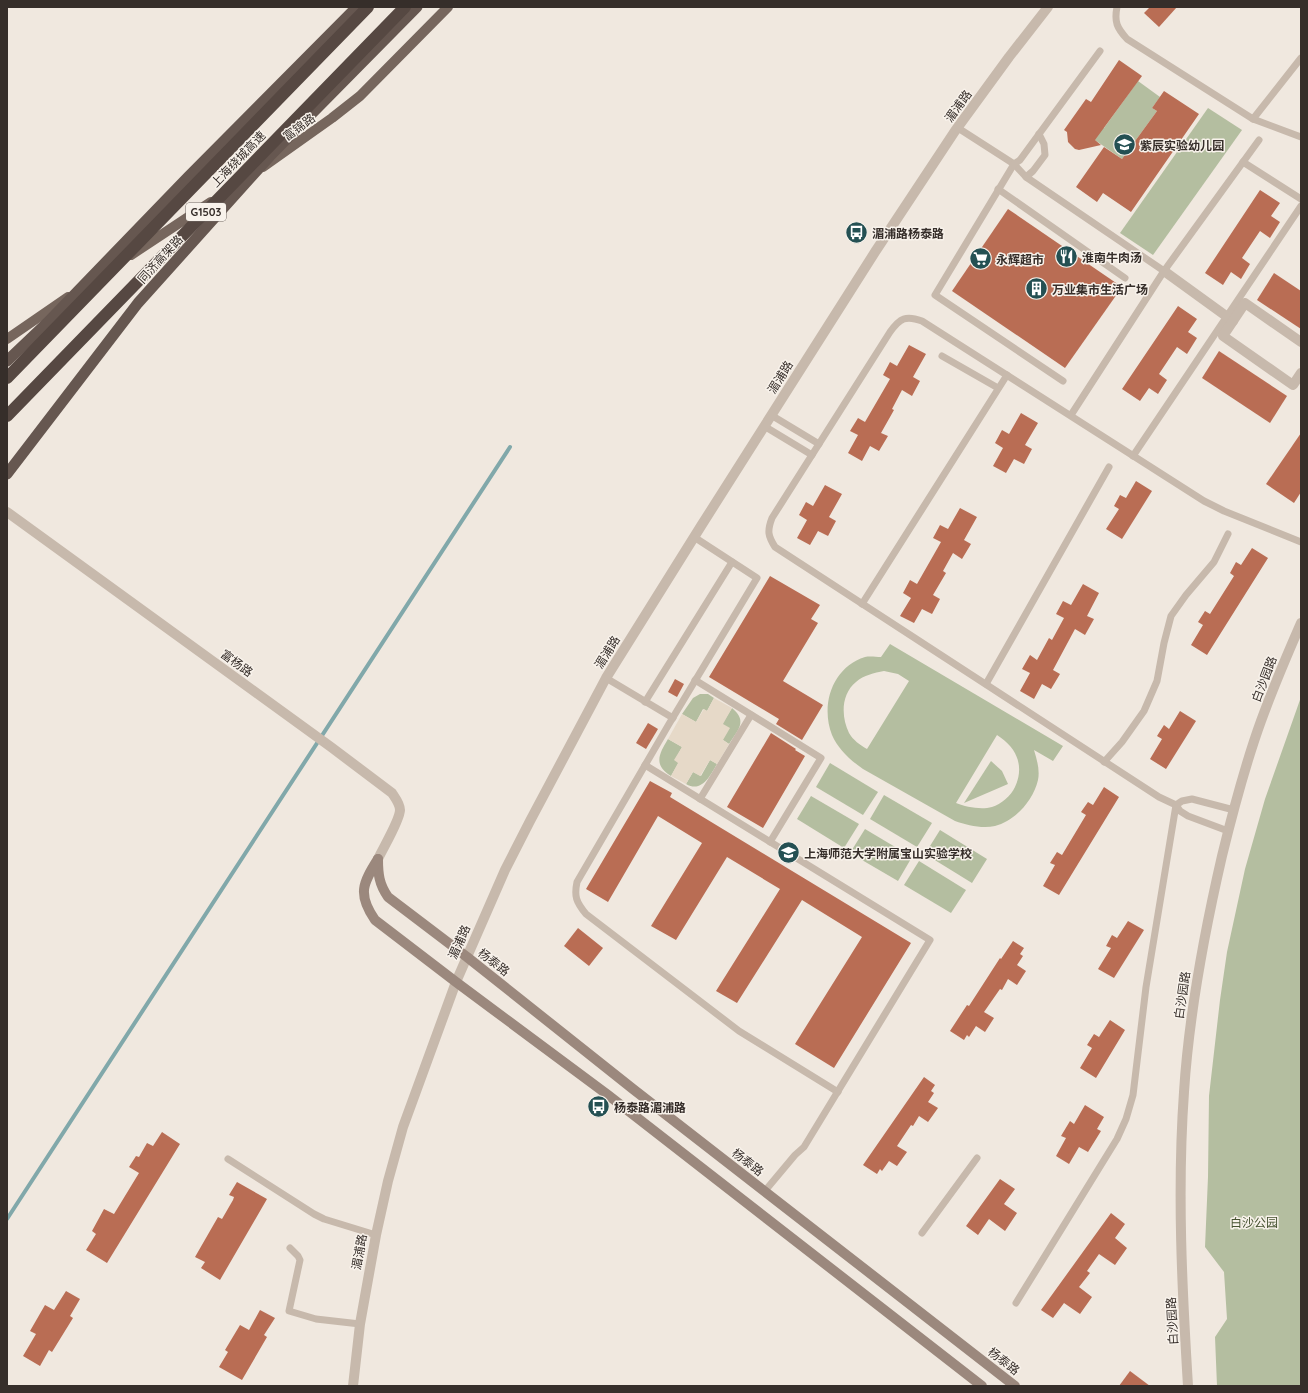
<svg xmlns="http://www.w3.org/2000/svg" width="1308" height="1393" font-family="Quicksand,'Noto Sans SC',sans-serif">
<rect width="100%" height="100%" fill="#f0e8df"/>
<g fill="#b4bea0" fill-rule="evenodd">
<path d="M1138 81 1160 97 1152 108 1157 111 1122 159 1092 138 1100 126 1104 128Z"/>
<path d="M1208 108 1242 130 1153 255 1120 233Z"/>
<path d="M890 644 1063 746 1053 761 1034 750C1037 760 1040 770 1038 780 1033 801 1015 821 995 826 982 829 967 825 955 821L863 769C850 760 838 749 832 735 820 704 833 667 865 657 870 656 876 657 881 657ZM884 671 898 674 909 681 867 749C860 745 853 740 849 733 841 717 841 694 856 682 864 675 874 673 884 671ZM997 735C1016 747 1025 765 1015 787 1011 796 1001 804 992 807 981 810 966 807 956 803Z"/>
<path d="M700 694H708L714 698 707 711 703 709 696 722 682 714 693 698Z"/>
<path d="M1301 697V1386H1217L1215 1337 1227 1319 1224 1272 1205 1247 1208 1177 1209 1096 1220 1000 1227 952 1245 869 1265 799Z"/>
<path d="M732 708C748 721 738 730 729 744L723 740 722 724Z"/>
<path d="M668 739 682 747 675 760 679 762 671 776C653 765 659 754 668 739Z"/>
<path d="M710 760 717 764C710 776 702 793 686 784L693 772 701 776Z"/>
<path d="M991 761 1002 771 1008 784 964 803Z"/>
<path d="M830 763 878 792 863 815 816 787Z"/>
<path d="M884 795 932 823 917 847 870 819Z"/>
<path d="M811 796 859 824 844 848 797 819Z"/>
<path d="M865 829 912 857 898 881 850 853Z"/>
<path d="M940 830 987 859 972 883 925 854Z"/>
<path d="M919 861 966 890 951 913 904 885Z"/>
</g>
<path fill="#e6d9c8" d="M714 698 732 708 723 724 730 728 723 740 729 744 717 764 710 760 700 776 693 772 686 784 671 776 678 763 674 760 682 747 668 739 682 714 696 722 704 709 707 711Z"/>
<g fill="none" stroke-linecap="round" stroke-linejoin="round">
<path stroke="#81a8aa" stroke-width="4" d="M7 1219 510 447"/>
</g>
<g fill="#b96d54">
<path d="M1150 7H1177L1159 27 1144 13Z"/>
<path d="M1119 60 1142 76 1095 140 1101 145 1079 150 1075 149 1068 142 1067 132 1064 130 1086 99 1091 102Z"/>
<path d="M1164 91 1199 114 1131 212 1103 193 1097 202 1076 187 1104 147 1122 159 1157 111 1152 108Z"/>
<path d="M1260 190 1280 203 1271 216 1280 222 1270 238 1260 231 1242 258 1250 264 1241 279 1231 272 1223 285 1205 273Z"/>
<path d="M1008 209 1122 287 1065 368 952 291Z"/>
<path d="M1274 273 1301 291V329L1257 300Z"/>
<path d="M1178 306 1197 319 1188 332 1197 338 1187 354 1177 347 1159 374 1167 380 1158 394 1149 388 1140 401 1122 389Z"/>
<path d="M909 345 926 354 913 377 920 381 912 396 902 390 892 409 894 410 881 433 888 436 879 451 870 446 862 461 848 453 858 435 850 431 858 418 865 422 890 379 883 375 890 362 897 366Z"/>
<path d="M1219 351 1287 396 1270 423 1202 378Z"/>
<path d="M1021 413 1038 423 1025 445 1032 449 1024 464 1014 459 1006 473 993 466 1003 448 995 443 1002 430 1009 434Z"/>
<path d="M1301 433V492L1294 503 1266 484Z"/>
<path d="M1136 481 1152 491 1122 539 1106 529 1119 509 1114 506 1120 495 1126 498Z"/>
<path d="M825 485 842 494 829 517 836 521 828 536 818 531 810 545 797 538 807 520 799 515 806 502 813 506Z"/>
<path d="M960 508 977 517 964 540 971 544 962 559 953 553 943 571 946 573 933 595 940 599 932 614 922 609 914 623 900 616 911 598 903 593 910 580 917 584 941 542 933 538 940 525 948 529Z"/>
<path d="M1252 548 1268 558 1207 655 1191 645 1203 625 1198 622 1205 611 1210 614 1234 576 1230 573 1236 562 1241 565Z"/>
<path d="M770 576 820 605 811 619 818 623 783 681 823 705 802 740 776 724 779 719 709 677Z"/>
<path d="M1083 584 1099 593 1087 616 1094 619 1085 635 1075 629 1053 670 1060 674 1051 689 1042 684 1034 699 1020 691 1030 673 1022 669 1030 655 1037 660 1049 638 1052 640 1064 618 1056 614 1063 601 1071 605Z"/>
<path d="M675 679 684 684 677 697 668 692Z"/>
<path d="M1180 711 1196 721 1166 769 1150 759 1162 739 1157 736 1164 725 1169 729Z"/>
<path d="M648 723 658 729 646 749 636 743Z"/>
<path d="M771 733 796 749 795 750 805 756 763 828 727 807Z"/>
<path d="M650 781 672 793 670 797 911 943 834 1068 795 1044 862 937 802 900 737 1003 716 991 780 889 727 857 676 940 651 926 702 843 658 816 608 902 586 889Z"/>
<path d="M1104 787 1119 797 1059 895 1043 886 1055 865 1050 863 1057 852 1062 855 1086 815 1081 812 1088 802 1093 805Z"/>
<path d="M1128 921 1144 930 1114 978 1098 969 1111 948 1106 946 1112 935 1117 938Z"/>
<path d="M578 928 603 948 589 966 564 946Z"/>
<path d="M1013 941 1024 948 1020 954 1023 956 1017 965 1026 971 1017 985 1008 979 1002 990 1000 989 984 1012 994 1018 985 1032 976 1026 969 1037 967 1035 964 1040 950 1031 967 1005 969 1006 1000 958 1001 959Z"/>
<path d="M1110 1020 1125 1030 1096 1078 1080 1068 1092 1048 1087 1045 1094 1034 1099 1037Z"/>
<path d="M924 1077 935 1085 931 1091 934 1093 928 1102 938 1108 928 1122 919 1116 913 1126 911 1125 897 1146 907 1152 897 1166 889 1161 882 1171 880 1169 877 1174 863 1165Z"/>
<path d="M1085 1105 1104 1117 1097 1129 1101 1131 1088 1152 1079 1147 1069 1164 1056 1156 1066 1138 1061 1136 1070 1121 1074 1124Z"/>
<path d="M162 1132 180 1144 107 1263 86 1250 96 1234 92 1231 104 1209 114 1214 139 1173 129 1167 136 1156 139 1157 147 1143 153 1146Z"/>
<path d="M1000 1179 1015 1189 1004 1204 1017 1213 1005 1231 989 1219 978 1235 966 1226Z"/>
<path d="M237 1182 267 1199 220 1280 201 1268 205 1262 195 1257 218 1217 222 1219 233 1200 234 1197 229 1195Z"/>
<path d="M1111 1213 1125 1224 1115 1238 1127 1248 1115 1265 1099 1254 1087 1271 1090 1273 1079 1287 1092 1297 1080 1314 1064 1303 1053 1318 1041 1310Z"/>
<path d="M66 1291 80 1299 70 1316 73 1318 52 1352 49 1350 40 1366 23 1356 36 1334 30 1331 45 1305 54 1310Z"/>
<path d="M260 1310 275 1318 264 1335 267 1337 242 1380 219 1367 228 1352 225 1350 240 1325 249 1330Z"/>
<path d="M1130 1371 1150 1386H1119Z"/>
</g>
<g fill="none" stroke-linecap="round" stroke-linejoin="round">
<g stroke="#c7b9ac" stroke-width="7">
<path d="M1117 7C1114 22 1117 28 1127 39L1253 119 1301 137"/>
<path d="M1253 119 1301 58"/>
<path d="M958 128 1014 164 1026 177 1164 271"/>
<path d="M1243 162 1301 199"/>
<path d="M1026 177 1033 171 1045 155 1044 144 1039 134"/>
<path d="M998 189 1125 278"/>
<path d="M942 356 998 388"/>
<path d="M1063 381 935 295 1014 164 1020 160 1100 51"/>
<path d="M771 415 819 444"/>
<path d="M1071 415 1164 271 1259 140"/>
<path d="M764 426 812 455"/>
<path d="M1133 456 1301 206"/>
<path d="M694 537 757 578 669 724 577 882C574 896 576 902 586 914L739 1031 838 1092"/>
<path d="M862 604 1007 375"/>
<path d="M606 678 673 718"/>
<path d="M695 680 821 758 770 842"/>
<path d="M986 684 1109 467"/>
<path d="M645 702 732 562"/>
<path d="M1104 762 1122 742 1144 711 1157 681 1164 643 1171 616 1186 595 1214 562 1228 534"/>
<path d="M645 765 930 940 804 1147 795 1155 764 1192"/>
<path d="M700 799 751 715"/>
<path d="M1228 831 1188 816 1180 811 1176 805 1159 797 775 547C768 536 767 531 772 518L890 332C900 318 906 315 922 321L1204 501 1224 511 1301 542"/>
<path d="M228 1159 314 1214 324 1219 376 1235"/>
<path d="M922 1233 977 1158"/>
<path d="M290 1248 298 1256 300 1260 289 1311 316 1319 360 1324"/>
<path d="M1016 1303 1117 1139 1126 1119 1133 1095 1146 987 1176 805 1182 801 1192 799 1234 810"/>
</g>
<g stroke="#c7b9ac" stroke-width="10">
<path d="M1164 271 1233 321"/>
<path d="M1301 342 1245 303 1223 336 1293 385 1301 373"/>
</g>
<path stroke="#c7b9ac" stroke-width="10" d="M7 512 331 747 392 793C396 799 400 804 400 810 400 820 383 848 378 859"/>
<g stroke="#c7b9ac" stroke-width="10">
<path d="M353 1386 360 1324 376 1235 388 1181 403 1127 456 982 505 870 530 821 606 678 701 526 875 252 955 131 1009 57 1048 7"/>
<path d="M1188 1386C1182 1288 1177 1190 1184 1092 1189 1013 1204 934 1222 856 1233 811 1245 765 1261 721 1273 688 1287 655 1301 623"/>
</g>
<g stroke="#9b887d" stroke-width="10">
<path d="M378 859C378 874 379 884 388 897L467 957 633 1089 1015 1386"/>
<path d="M378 859C363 883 357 894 375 920L456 982 608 1095 982 1386"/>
</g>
<g stroke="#76665d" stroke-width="10">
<path d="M263 167 332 118 360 96 448 7"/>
<path d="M131 255 211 202"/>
<path d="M7 339 68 297"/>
</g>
<g stroke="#665750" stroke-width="11">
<path d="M7 361 48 322 188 177 357 7"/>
<path d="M7 474 138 303 270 156 417 7"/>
</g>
<g stroke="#564842" stroke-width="12">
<path d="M7 378 368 7"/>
<path d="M7 416 405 7"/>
</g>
</g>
<defs>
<symbol id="school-disc" viewBox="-11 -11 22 22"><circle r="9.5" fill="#245053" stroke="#f8f2eb"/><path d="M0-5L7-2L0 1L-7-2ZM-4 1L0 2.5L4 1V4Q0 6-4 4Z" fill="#fff"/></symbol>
<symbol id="bus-disc" viewBox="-11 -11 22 22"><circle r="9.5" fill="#245053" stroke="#f8f2eb"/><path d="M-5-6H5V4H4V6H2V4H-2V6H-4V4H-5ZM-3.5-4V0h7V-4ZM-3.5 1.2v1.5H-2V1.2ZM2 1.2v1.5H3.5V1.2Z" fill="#fff"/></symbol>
<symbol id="restaurant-disc" viewBox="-11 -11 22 22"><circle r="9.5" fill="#245053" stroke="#f8f2eb"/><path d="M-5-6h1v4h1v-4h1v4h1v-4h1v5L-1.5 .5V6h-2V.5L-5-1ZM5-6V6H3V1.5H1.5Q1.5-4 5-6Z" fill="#fff"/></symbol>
<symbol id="supermarket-disc" viewBox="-11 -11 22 22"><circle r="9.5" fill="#245053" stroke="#f8f2eb"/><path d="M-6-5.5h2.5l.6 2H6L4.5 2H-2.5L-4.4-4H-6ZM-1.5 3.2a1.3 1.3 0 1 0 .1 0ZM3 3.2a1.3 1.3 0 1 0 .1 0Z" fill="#fff"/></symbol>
<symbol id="building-disc" viewBox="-11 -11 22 22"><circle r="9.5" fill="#245053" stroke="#f8f2eb"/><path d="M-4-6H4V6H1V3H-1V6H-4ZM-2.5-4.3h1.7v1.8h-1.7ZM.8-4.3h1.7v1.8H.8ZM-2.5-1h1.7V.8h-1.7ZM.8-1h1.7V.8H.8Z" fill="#fff"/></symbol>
</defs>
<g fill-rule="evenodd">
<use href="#school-disc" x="1112" y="132" width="25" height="25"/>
<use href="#bus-disc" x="844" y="220" width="25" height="25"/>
<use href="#restaurant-disc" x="1054" y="244" width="25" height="25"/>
<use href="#supermarket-disc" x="968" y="246" width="25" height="25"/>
<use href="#building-disc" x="1024" y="276" width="25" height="25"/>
<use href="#school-disc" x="776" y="840" width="25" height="25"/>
<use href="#bus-disc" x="586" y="1094" width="25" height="25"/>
</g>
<g text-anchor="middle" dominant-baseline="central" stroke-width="3" stroke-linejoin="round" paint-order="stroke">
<rect fill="#f8f2eb" stroke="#706964" stroke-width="1" x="186" y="203" width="40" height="18" rx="3"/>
<g font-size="11" font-weight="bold" fill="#362e2a">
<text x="206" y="212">G1503</text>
</g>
<g font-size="12" fill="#362e2a" stroke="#f8f2eb">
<text transform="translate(958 106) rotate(-54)">湄浦路</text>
<text transform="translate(299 127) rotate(-36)">富锦路</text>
<text transform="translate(238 159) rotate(-46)">上海绕城高速</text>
<text transform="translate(160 259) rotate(-48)">同济高架路</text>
<text transform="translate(780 377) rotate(-58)">湄浦路</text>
<text transform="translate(607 652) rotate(-58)">湄浦路</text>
<text transform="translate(237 663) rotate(36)">富杨路</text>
<text transform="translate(1264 679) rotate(-69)">白沙园路</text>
<text transform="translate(459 942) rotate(-66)">湄浦路</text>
<text transform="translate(494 962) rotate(38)">杨泰路</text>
<text transform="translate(1182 995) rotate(-82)">白沙园路</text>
<text transform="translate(748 1162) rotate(38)">杨泰路</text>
<text transform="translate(359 1252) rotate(-80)">湄浦路</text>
<text transform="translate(1172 1321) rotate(-93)">白沙园路</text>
<text transform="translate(1004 1361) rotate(38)">杨泰路</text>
</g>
<g font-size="12" font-weight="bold" fill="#362e2a" stroke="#f8f2eb" text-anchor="start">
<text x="1140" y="145">紫辰实验幼儿园</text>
<text x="872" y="233">湄浦路杨泰路</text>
<text x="1082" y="257">淮南牛肉汤</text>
<text x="996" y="259">永辉超市</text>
<text x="1052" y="289">万业集市生活广场</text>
<text x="804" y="853">上海师范大学附属宝山实验学校</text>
<text x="614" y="1107">杨泰路湄浦路</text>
</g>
<g font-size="12" fill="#455230" stroke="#f8f2eb">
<text x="1254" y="1222">白沙公园</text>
</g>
</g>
<rect width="1308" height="1393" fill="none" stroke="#362e2a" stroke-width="16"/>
</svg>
